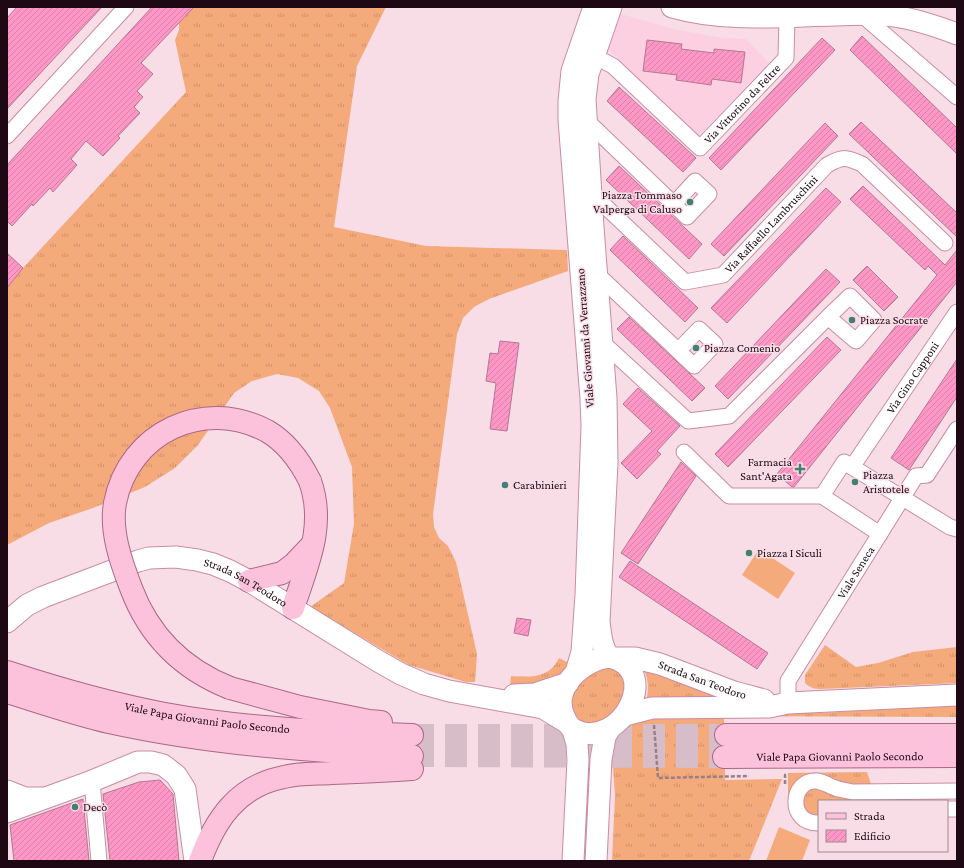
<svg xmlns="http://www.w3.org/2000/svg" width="964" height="868" font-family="'Crimson Pro',serif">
<defs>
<pattern id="grass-tufts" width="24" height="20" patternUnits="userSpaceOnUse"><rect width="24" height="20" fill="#f5aa7b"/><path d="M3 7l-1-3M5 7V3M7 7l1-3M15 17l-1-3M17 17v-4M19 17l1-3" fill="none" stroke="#d29169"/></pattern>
<pattern id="building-hatch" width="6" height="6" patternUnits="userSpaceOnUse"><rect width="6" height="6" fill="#fe97c5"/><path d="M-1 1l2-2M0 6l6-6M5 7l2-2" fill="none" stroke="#d981a8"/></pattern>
</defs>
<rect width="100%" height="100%" fill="#f8dde7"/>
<path fill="#fcd0e1" d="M621 14 674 29 722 38 746 39 769 63 698 137 608 49Z"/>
<g fill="url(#grass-tufts)">
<path d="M194 7H386L357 66 334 227 426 246 567 250 568 271 489 299 474 307 463 318 457 334 433 514 434 527 439 538 448 546 456 562 477 654 475 682H466L409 665 310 607 344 583 354 524 352 467 330 408 319 391 298 378 277 374 252 381 234 393 198 445 175 468 145 487 93 508 49 523 7 545V288L23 268 186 92 175 40 179 30V23Z"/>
<path d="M825 645 856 667 878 663 913 652 957 647V683L821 689C815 689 810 688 805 683V675Z"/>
<path d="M559 658 569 663 567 667 558 677 527 687 510 685 511 676C530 677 549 679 559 658Z"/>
<path d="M606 666 623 674 626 698 603 722 582 723 572 713 571 693 590 671Z"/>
<path d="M642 667 725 698H647C649 687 648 676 642 667Z"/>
<path d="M957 705V717L724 716 725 780 782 779 749 861H612L615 795 612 753 619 735 633 723 655 713H822Z"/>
<path d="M583 741H596L588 861H580Z"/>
<path d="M867 772 871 784H853L836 781 788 795V773Z"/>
<path d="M815 787 866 797V801H819V817L815 818 803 809C803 795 801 794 815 787Z"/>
</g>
<g fill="#f5aa7b">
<path d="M759 549 795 573 778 599 742 575Z"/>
<path d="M779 827 810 840 802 861H766Z"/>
</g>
<g fill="url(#building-hatch)" stroke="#b37891">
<path d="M17 7H102L7 109V18Z"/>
<path d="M152 7H194L141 63 153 74 137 91 143 97 134 107 140 113 118 136 120 138 103 156 86 141 71 159 77 165 53 192 50 188 33 206 32 204 12 226 7 221V165Z"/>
<path d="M862 36 957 128V154L850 50Z"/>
<path d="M822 38 835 50 721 170 709 158Z"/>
<path d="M647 40 682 44 681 49 714 53V49L745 52 741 83 712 79 711 85 676 80 677 75 643 71Z"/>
<path d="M619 87 696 158 683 172 607 101Z"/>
<path d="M861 122 957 213V237L849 134Z"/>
<path d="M825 123 838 136 724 256 711 244Z"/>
<path d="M619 166 702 244 689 259 606 180Z"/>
<path d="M863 186 945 265 957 250V282L794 487H792L777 474 937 275 928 266 925 270 850 199Z"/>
<path d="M826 188 841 202 727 323 711 308Z"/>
<path d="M623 236 698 308 685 322 610 250Z"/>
<path d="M7 253 23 268 7 288Z"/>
<path d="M867 266 898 297 884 311 853 280Z"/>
<path d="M826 269 840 282 728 399 715 386Z"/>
<path d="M629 317 705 388 692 401 617 329Z"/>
<path d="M827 337 841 350 728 467 715 454Z"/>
<path d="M500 341 519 343 507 431 490 429 496 383 486 381 490 353 498 354Z"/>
<path d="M957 359V397L909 470 891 458Z"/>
<path d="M638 388 680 426 657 451 661 454 637 479 621 463 652 431 623 404Z"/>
<path d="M681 462 696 476 638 564 621 553Z"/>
<path d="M630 561 768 653 757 669 619 577Z"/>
<path d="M517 618 531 620 528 636 514 633Z"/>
<path d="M160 780 173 794 179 861H110L103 794 139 782Z"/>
<path d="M83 799 89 861H14L10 825Z"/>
</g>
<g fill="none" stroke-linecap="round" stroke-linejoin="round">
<g stroke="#d7bdc7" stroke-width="22" stroke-dasharray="22 11" stroke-linecap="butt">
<path d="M412 735H726"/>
<path d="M412 756 724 757"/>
</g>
<defs>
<g id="street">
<path d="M861 14 957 97"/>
<path id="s1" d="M594 56 613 66 700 148 786 58 787 16"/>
<path d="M585 119 687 217 709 194 695 181 674 204"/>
<path d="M7 136 126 7"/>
<path id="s2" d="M591 198 606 207 685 282 723 275 827 165C843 156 846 157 862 164L945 243"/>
<path d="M598 275 671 344 694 366 715 344 699 329 678 351"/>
<path d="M602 342 688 421 729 416 828 317 856 341 874 320 850 296 828 317"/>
<path d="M684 452 729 496H822"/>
<path id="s3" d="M852 467 957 312"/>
<path d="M880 534 822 496 844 462 950 527 957 529"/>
<path id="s4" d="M788 703V681L916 476 927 475 957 429"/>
<path d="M92 781 99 861"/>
<path d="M947 809H957"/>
<path d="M819 823C787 824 790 779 817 781 824 782 831 787 838 789 843 790 848 791 853 792L957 791"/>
</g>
<g id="secondary">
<path d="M672 7C724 22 781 16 835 15 854 14 874 13 893 16 915 19 936 26 957 34"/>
<path id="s5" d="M7 622 27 605 43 597 138 561 149 558 176 557 197 560 213 564 230 571 249 581 378 661 401 674 424 684 449 691 543 708 566 722"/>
<path d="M609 657C601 646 601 635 599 622L607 463 606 398 593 227 585 99 588 74 611 7"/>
<path d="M609 657C664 669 621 749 577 731 571 729 567 723 565 718 550 689 582 660 609 657Z"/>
<path id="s6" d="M617 658H635L660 664 734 692 764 700"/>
<path d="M576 672 582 652 586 595 592 426 591 399 569 120V101L572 71 594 7"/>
<path d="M514 695 535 694 568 683"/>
<path d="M625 715 652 708 769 707 788 703 957 695"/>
<path d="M7 791 25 798H42"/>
<path d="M7 812 92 781 138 762H151L163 765 176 775 185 789 195 861"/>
<path d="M573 861 578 760 577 744 573 730"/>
<path d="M596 861 601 759 605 737 610 728"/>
</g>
<g id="primary">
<path d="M249 581 282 573 294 564 311 546"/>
<path d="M293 608C307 565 326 526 310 481"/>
<path id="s7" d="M7 672C59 689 111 704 165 714 247 729 330 732 412 735"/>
<path d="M230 688 300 707 369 721 381 722"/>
<path d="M7 692C40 702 74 714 109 722 209 744 310 751 412 756"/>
<path d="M726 735H957"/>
<path id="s8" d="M724 757 957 756"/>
<path d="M200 861C215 820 237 786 284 777 299 773 316 774 332 773 359 772 385 771 412 769"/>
</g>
</defs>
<use href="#street" stroke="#c98ca5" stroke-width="17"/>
<use href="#secondary" stroke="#c98ca5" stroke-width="23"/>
<use href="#primary" stroke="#ad6786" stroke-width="24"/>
<g stroke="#977f89" stroke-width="2.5" stroke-dasharray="4 2" stroke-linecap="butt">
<path d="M654 725 658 778 749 776"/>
<path d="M784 775H785V785"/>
</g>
<use href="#street" stroke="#fff" stroke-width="15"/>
<use href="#secondary" stroke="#fff" stroke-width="21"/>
<use href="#primary" stroke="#fcc2dc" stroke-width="22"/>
<defs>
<path id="primary-bridge" d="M230 688C182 669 149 636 131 588 121 562 110 531 115 503 129 432 204 397 267 431 286 442 300 461 310 481"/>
</defs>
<use href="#primary-bridge" stroke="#ad6786" stroke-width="24" stroke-linecap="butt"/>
<use href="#primary-bridge" stroke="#fcc2dc" stroke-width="22"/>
</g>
<g fill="#42816f" stroke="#f8dde7" stroke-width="1.5">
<circle cx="690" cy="202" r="4"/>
<circle cx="852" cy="320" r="4"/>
<circle cx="696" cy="348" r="4"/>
<path d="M798 463h4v4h4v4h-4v4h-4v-4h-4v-4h4z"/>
<circle cx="855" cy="482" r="4"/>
<circle cx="505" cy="485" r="4"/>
<circle cx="749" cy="553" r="4"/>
<circle cx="75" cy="807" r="4"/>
</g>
<g text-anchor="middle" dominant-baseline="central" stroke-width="3" stroke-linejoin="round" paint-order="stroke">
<g font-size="12" fill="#1e0813" stroke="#f8dde7">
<text stroke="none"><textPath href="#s1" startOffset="202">Via Vittorino da Feltre</textPath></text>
<text stroke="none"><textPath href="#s2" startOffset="235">Via Raffaello Lambruschini</textPath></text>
<text transform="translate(585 338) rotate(-94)">Viale Giovanni da Verrazzano</text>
<text stroke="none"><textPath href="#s3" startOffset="108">Via Gino Capponi</textPath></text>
<text stroke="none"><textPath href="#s4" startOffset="150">Viale Seneca</textPath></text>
<text stroke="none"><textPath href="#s5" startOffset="259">Strada San Teodoro</textPath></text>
<text stroke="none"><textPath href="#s6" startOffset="89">Strada San Teodoro</textPath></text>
<text stroke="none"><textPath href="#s7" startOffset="206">Viale Papa Giovanni Paolo Secondo</textPath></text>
<text stroke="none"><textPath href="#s8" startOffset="116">Viale Papa Giovanni Paolo Secondo</textPath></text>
</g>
<g font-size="12" fill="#1e0813" stroke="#f8dde7" text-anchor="start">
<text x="682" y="195" text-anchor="end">Piazza Tommaso<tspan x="682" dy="14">Valperga di Caluso</tspan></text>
<text x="860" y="320">Piazza Socrate</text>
<text x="704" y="348">Piazza Comenio</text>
<text x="792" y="462" text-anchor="end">Farmacia<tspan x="792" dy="14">Sant'Agata</tspan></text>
<text x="863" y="475">Piazza<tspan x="863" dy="14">Aristotele</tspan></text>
<text x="513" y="485">Carabinieri</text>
<text x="757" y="553">Piazza I Siculi</text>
<text x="83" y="807">Decò</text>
</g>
</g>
<rect width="964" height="868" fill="none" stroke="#1e0813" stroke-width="16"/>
<rect x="818" y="800" width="130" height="52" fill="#f8dde7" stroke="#a18892"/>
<rect x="826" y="813" width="20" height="6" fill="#fcc2dc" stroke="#a18892"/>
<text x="854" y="820" font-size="12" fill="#1e0813">Strada</text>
<rect x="826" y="830" width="20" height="12" fill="url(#building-hatch)" stroke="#a18892"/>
<text x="854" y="840" font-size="12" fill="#1e0813">Edificio</text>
</svg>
